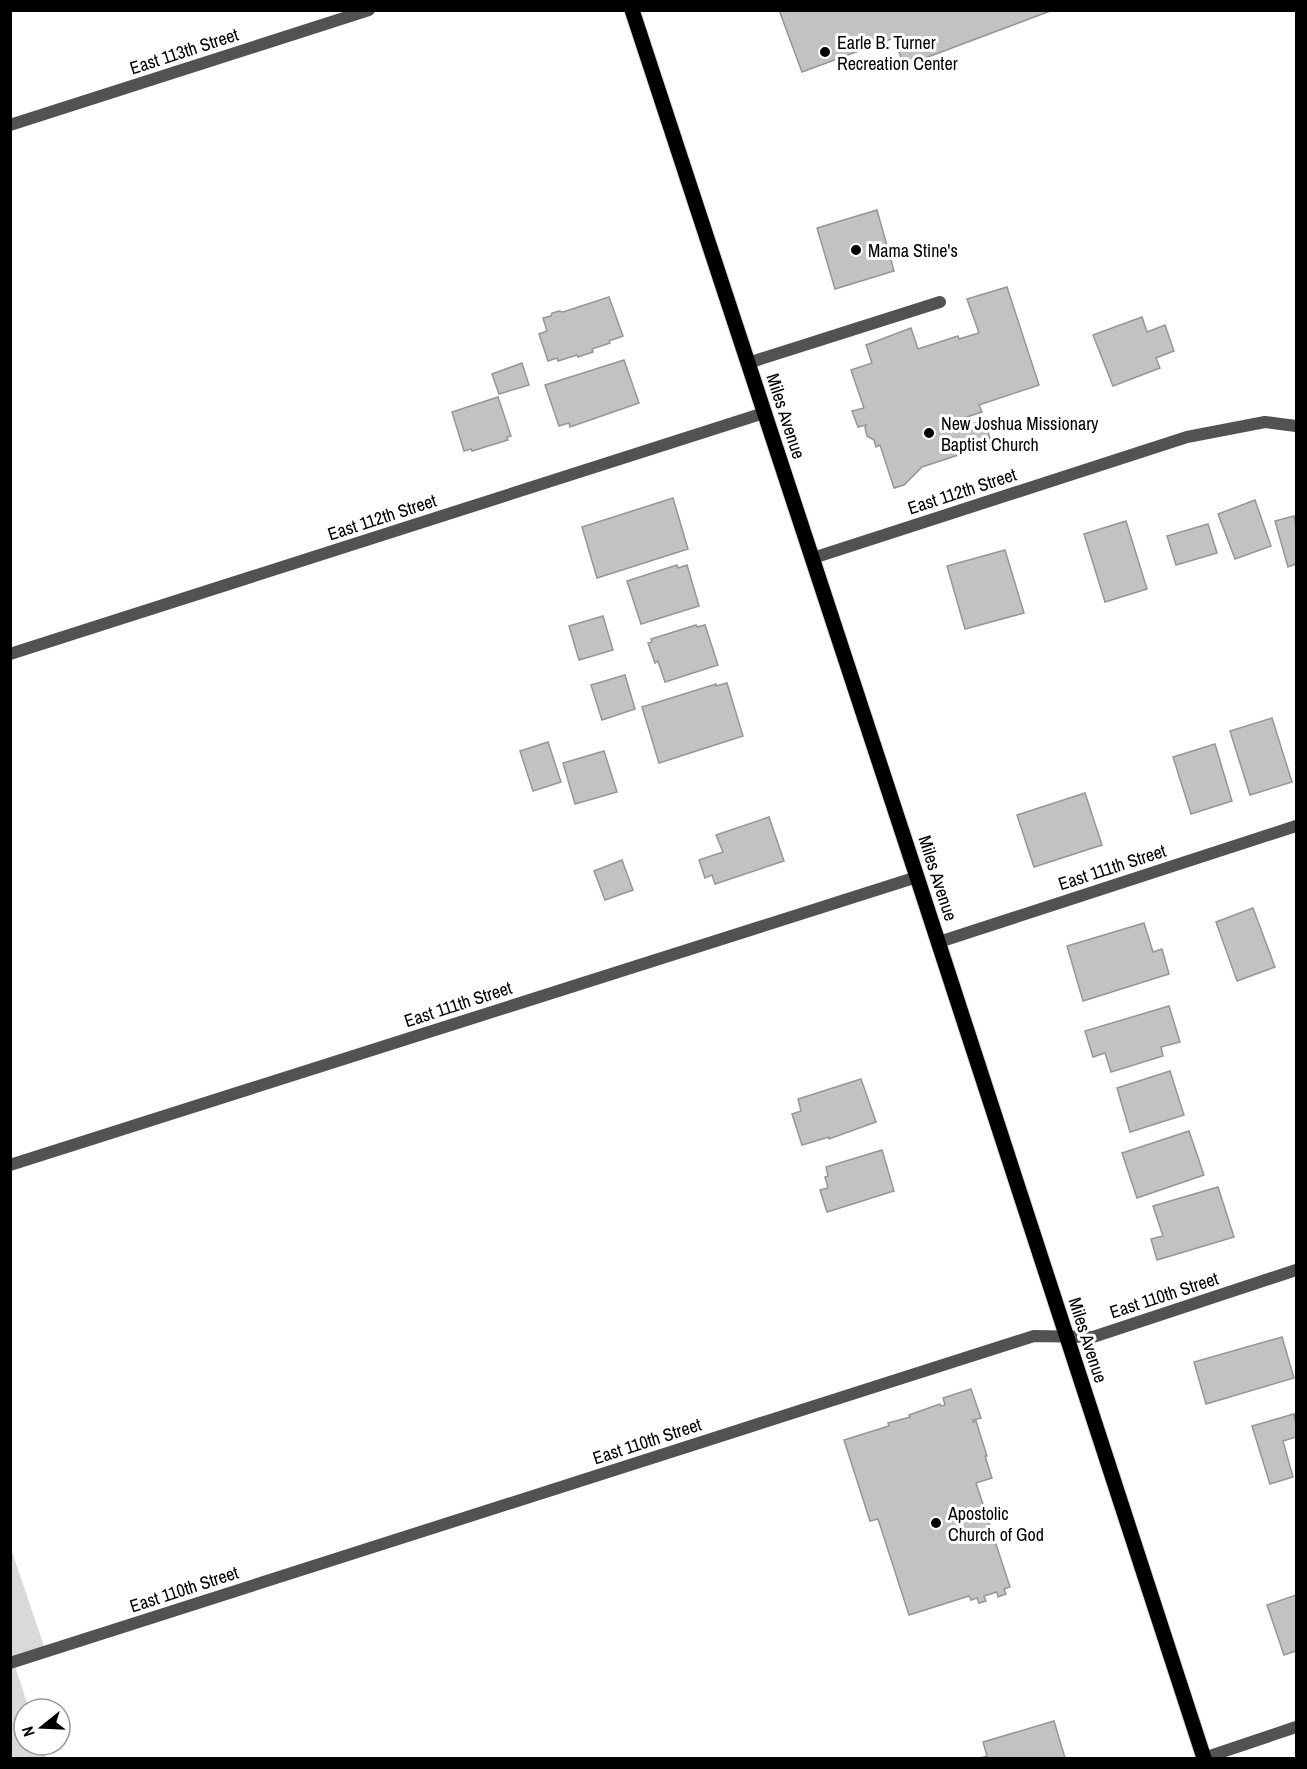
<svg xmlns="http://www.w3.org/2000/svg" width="1307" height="1769" font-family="'Archivo Narrow',sans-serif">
<rect width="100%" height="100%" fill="#fff"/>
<path fill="#d9d9d9" d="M10 1546 46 1652 14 1663 29 1709H24V1745H41L46 1758H11Z"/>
<g fill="#c2c2c2" stroke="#969696" stroke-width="1.5">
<path d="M779 10H1053L904 66 894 38 802 72Z"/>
<path d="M877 210 894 271 835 289 817 228Z"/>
<path d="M1007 287 1039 385 979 405 982 412 964 418 967 426 984 420 992 444 922 467 904 485 894 488 880 445 876 447 874 440 867 436 865 428 866 425 858 427 852 411 864 408 851 370 872 363 866 345 911 328 918 349 958 336 959 339 979 333 967 299Z"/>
<path d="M609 297 623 336 609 341 610 343 592 349 593 352 578 357 577 355 558 361 557 358 548 361 539 334 547 331 543 318 551 316 552 313 559 311 563 312Z"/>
<path d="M1142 317 1147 332 1165 325 1174 351 1156 358 1160 368 1113 386 1093 335Z"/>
<path d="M624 360 639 403 570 427 569 423 559 426 545 385Z"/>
<path d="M522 363 529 385 499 394 492 374Z"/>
<path d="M498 397 511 436 507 437 508 440 472 451 471 449 464 451 452 412Z"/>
<path d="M673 498 688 549 597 578 582 527Z"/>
<path d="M1255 500 1271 546 1235 559 1218 514Z"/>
<path d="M1294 516 1296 526V564L1288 567 1275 521Z"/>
<path d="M1126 521 1147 589 1105 602 1084 534Z"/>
<path d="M1208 524 1217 553 1176 565 1167 536Z"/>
<path d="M1005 550 1024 613 965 629 947 566Z"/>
<path d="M677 565 678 568 687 565 699 606 641 624 627 581Z"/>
<path d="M603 616 613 650 579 660 569 626Z"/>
<path d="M696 625 697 627 705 625 718 665 665 682 658 661 655 663 648 643 652 642 651 639Z"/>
<path d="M625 675 635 709 602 720 591 685Z"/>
<path d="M727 683 743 736 659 763 642 707 716 684V686Z"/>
<path d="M1272 718 1292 782 1250 795 1230 731Z"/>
<path d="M548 742 561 782 533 791 520 751Z"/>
<path d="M1215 744 1232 801 1191 814 1173 757Z"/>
<path d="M604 751 617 792 575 804 563 763Z"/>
<path d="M1085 793 1102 845 1034 867 1017 815Z"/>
<path d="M769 817 784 861 715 884 712 875 705 878 699 860 723 852 716 835Z"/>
<path d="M622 860 633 890 605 900 594 871Z"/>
<path d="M1253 908 1275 967 1237 981 1216 922Z"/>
<path d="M1144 923 1153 952 1162 949 1169 974 1083 1001 1067 946Z"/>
<path d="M1169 1006 1180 1042 1161 1047 1163 1056 1111 1072 1105 1053 1093 1057 1085 1031Z"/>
<path d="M1170 1071 1184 1115 1130 1132 1117 1088Z"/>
<path d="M861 1079 876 1122 829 1139V1137L802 1145 792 1114 801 1111 798 1099Z"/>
<path d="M1189 1131 1204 1175 1137 1198 1122 1153Z"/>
<path d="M882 1150 894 1191 827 1212 820 1190 828 1188 825 1177 828 1176 826 1167Z"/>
<path d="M1218 1187 1234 1237 1157 1260 1151 1239 1163 1236 1153 1206Z"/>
<path d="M1282 1337 1294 1378 1206 1404 1194 1362Z"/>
<path d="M971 1389 981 1418 973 1420V1422L976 1421 987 1456H985L992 1478 976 1483 1010 1587 1004 1589 1006 1594 998 1597 997 1592 984 1596 986 1601 979 1603 977 1598 971 1600 969 1596 909 1615 878 1519 870 1521 844 1440 889 1426 888 1423 910 1417 909 1415 940 1404 941 1406 945 1405 943 1398Z"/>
<path d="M1294 1414 1296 1424V1437L1283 1441 1293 1477 1270 1484 1252 1426Z"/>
<path d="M1296 1595V1651L1284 1655 1267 1605Z"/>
<path d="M1054 1721 1065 1758H980L987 1756 983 1742Z"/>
</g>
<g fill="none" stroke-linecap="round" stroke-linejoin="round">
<defs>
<path id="primary" d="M632 10 917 877 1204 1758"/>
</defs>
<use href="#primary" stroke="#dbdbdb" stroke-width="17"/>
<path stroke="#525252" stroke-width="12" d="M748 363 940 302"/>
<g stroke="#525252" stroke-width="12">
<path d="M10 125 369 10"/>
<path d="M813 558 1187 437 1265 422 1296 426"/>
<path d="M10 654 764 413"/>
<path d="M939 942 1296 826"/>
<path d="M10 1165 917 877"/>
<path d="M10 1663 1015 1342 1034 1336 1093 1337 1296 1270"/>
<path d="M1204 1758 1296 1727"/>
</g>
<use href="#primary" stroke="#000" stroke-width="15"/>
</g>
<g fill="#000" stroke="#fff" stroke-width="2">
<circle cx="825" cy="52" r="6"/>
<circle cx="856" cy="250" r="6"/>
<circle cx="929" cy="433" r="6"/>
<circle cx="936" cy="1523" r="6"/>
</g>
<g text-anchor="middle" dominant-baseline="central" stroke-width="6" stroke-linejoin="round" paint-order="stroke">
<g font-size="18" fill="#000" stroke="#fff" text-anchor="start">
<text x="837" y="42">Earle B. Turner<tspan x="837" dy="21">Recreation Center</tspan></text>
<text x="868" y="250">Mama Stine's</text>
<text x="941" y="423">New Joshua Missionary<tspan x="941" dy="21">Baptist Church</tspan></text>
<text x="948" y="1513">Apostolic<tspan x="948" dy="21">Church of God</tspan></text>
</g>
<g font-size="18" fill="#000" stroke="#fff">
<text transform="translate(184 51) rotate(-18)">East 113th Street</text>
<text transform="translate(786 416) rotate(72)">Miles Avenue</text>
<text transform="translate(962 491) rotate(-18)">East 112th Street</text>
<text transform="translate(382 517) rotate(-18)">East 112th Street</text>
<text transform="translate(1112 867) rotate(-18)">East 111th Street</text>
<text transform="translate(938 878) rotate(72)">Miles Avenue</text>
<text transform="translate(458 1004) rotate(-18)">East 111th Street</text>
<text transform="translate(1164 1295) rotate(-18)">East 110th Street</text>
<text transform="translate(1088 1340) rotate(72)">Miles Avenue</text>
<text transform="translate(647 1441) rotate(-18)">East 110th Street</text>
<text transform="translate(184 1589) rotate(-18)">East 110th Street</text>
</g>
</g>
<rect width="1307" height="1769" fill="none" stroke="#000000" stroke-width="24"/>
<g transform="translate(42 1727) rotate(252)"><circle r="28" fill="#ffffff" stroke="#999999" stroke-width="1.5"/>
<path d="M0-4.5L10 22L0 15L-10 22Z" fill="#000000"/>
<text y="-9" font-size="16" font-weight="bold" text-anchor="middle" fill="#000000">N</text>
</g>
</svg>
